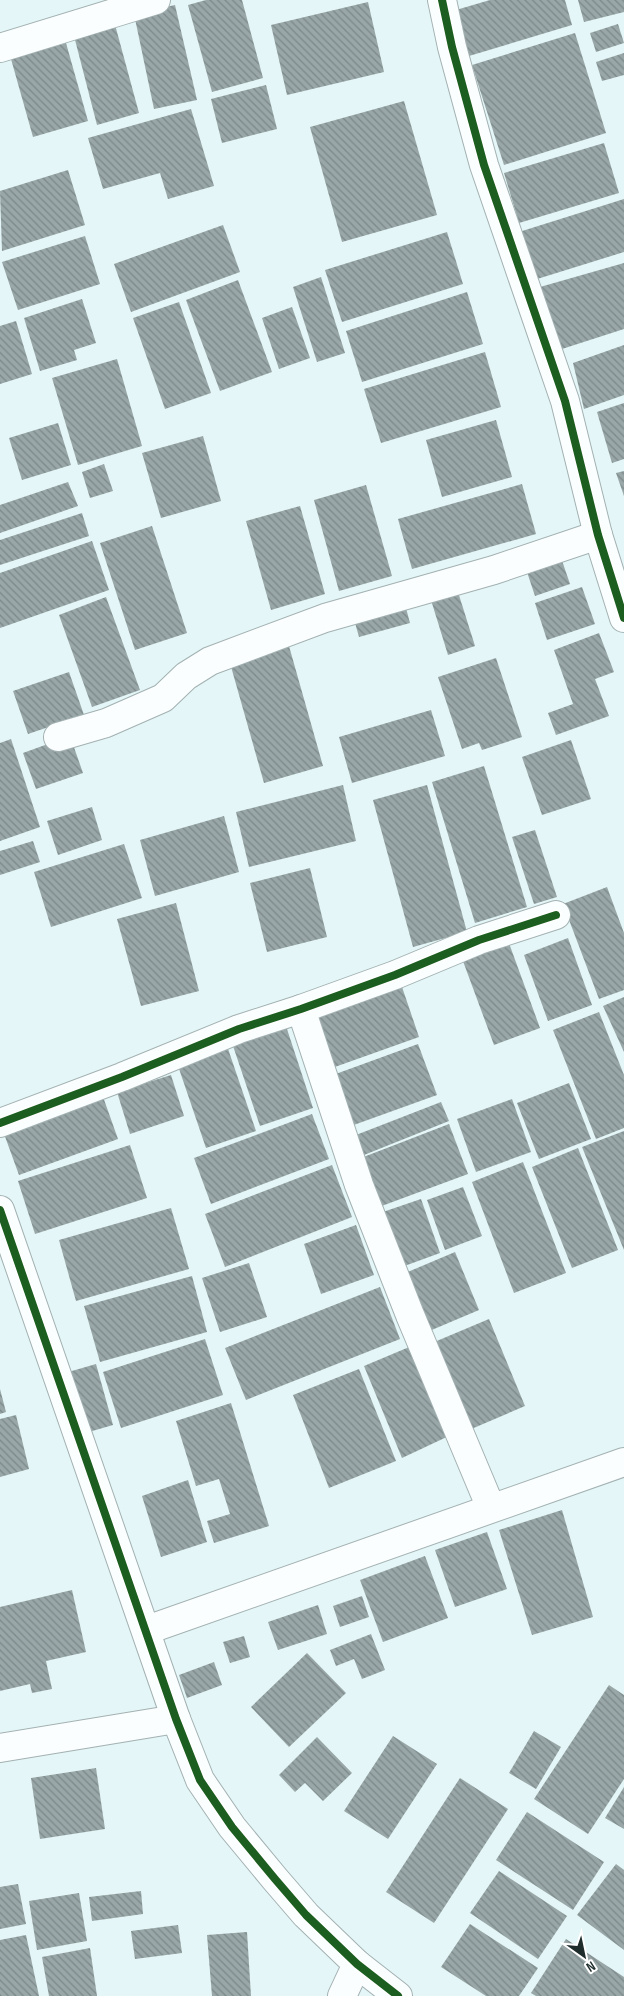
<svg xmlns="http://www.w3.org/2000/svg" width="624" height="1996" font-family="'Sofia Sans Condensed',sans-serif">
<defs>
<pattern id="building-back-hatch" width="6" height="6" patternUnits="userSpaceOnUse" patternTransform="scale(1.25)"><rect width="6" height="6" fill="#99a7a8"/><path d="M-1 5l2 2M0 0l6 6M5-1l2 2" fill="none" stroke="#7c8889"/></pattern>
</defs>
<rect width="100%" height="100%" fill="#e4f6f7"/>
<g fill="url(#building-back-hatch)">
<path d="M206 0H242L263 78 212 92 188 5Z"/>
<path d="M490 0H565L572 25 469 56 456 10Z"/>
<path d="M578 0H624V12L584 22Z"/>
<path d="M368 2 384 72 287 95 271 25Z"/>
<path d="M175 5 197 100 154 109 134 14Z"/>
<path d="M114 21 139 113 97 125 73 32Z"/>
<path d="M618 24 624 43 596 52 590 33Z"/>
<path d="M575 33 606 133 504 165 472 65Z"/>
<path d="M66 43 88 121 33 137 11 59Z"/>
<path d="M624 53V75L602 81 596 62Z"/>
<path d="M266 85 277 129 222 143 211 99Z"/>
<path d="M404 101 437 215 342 242 310 127Z"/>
<path d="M191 109 214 186 168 199 160 173 103 189 88 138Z"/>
<path d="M604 143 619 193 519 223 504 173Z"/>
<path d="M68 170 85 225 2 251 0 191Z"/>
<path d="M624 199V252L534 280 519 232Z"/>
<path d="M223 225 240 272 131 312 114 264Z"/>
<path d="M447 232 463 284 342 322 325 270Z"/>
<path d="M85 236 100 284 18 310 2 262Z"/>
<path d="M624 263V329L562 349 540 287Z"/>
<path d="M321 277 345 353 317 362 293 287Z"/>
<path d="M238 280 272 372 220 391 186 300Z"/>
<path d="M467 292 483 344 362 382 346 331Z"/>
<path d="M82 299 96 343 74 350 77 360 40 371 24 318Z"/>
<path d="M179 302 211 393 165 409 133 318Z"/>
<path d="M292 307 310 358 279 369 262 318Z"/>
<path d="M16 321 32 374 0 384V326Z"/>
<path d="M624 345V395L584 409 573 363Z"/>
<path d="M485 352 501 407 381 443 364 389Z"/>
<path d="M117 359 142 446 78 465 52 378Z"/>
<path d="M624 403V459L612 463 597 412Z"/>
<path d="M496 420 512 477 442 497 426 440Z"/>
<path d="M58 423 71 465 22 480 9 438Z"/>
<path d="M203 436 221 501 161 518 142 453Z"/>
<path d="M104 464 113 491 90 498 82 472Z"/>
<path d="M624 471V496L616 473Z"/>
<path d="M68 482 78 506 0 533V505Z"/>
<path d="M522 484 536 534 412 569 398 519Z"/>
<path d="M366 485 392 576 339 591 314 500Z"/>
<path d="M300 506 325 594 271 610 246 521Z"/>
<path d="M82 513 89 536 0 565V540Z"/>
<path d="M152 526 187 633 135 650 100 543Z"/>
<path d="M92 541 109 590 0 628V573Z"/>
<path d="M559 552 570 584 535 596 524 563Z"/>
<path d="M582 587 595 624 547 640 535 603Z"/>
<path d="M458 592 475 646 448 655 431 600Z"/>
<path d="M106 597 140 690 92 707 59 615Z"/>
<path d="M403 597 410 623 359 637 352 612Z"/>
<path d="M599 633 614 672 595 679 609 716 556 735 548 713 573 704 554 650Z"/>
<path d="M287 639 323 766 264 783 228 656Z"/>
<path d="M496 658 522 737 482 750 479 743 462 749 438 677Z"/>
<path d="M69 672 84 715 28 734 13 691Z"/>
<path d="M431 710 445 756 352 783 339 737Z"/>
<path d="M70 736 83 773 36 789 23 753Z"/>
<path d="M11 739 40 827 0 841V743Z"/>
<path d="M571 740 591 799 542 815 522 757Z"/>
<path d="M484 766 527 907 475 923 432 782Z"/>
<path d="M343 785 356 841 249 867 236 812Z"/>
<path d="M427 785 467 932 413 947 373 800Z"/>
<path d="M92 807 102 840 58 855 47 821Z"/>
<path d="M224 816 239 872 155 896 140 840Z"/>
<path d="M535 830 557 897 534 904 512 837Z"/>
<path d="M33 841 40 862 0 875V851Z"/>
<path d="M124 844 142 898 51 927 34 872Z"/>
<path d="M310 868 327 937 267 952 250 883Z"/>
<path d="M607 887 624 933V990L599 999 563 904Z"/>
<path d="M176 903 199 991 141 1006 117 919Z"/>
<path d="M506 935 540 1028 494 1045 460 953Z"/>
<path d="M568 938 592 1005 548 1021 524 955Z"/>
<path d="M401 984 419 1037 332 1068 314 1015Z"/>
<path d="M624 997V1052L603 1006Z"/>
<path d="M599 1012 624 1075V1128L596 1139 553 1030Z"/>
<path d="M283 1017 313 1108 260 1126 229 1034Z"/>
<path d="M225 1040 256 1131 206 1148 175 1057Z"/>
<path d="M418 1044 437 1095 351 1126 333 1075Z"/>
<path d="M171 1075 184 1116 130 1134 117 1092Z"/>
<path d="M569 1083 591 1139 539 1159 517 1103Z"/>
<path d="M102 1094 118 1139 19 1175 3 1131Z"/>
<path d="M512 1099 531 1152 476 1172 457 1119Z"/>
<path d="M441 1102 449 1121 364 1155 356 1135Z"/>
<path d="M312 1114 329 1159 211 1204 194 1158Z"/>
<path d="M449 1124 468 1174 379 1207 361 1158Z"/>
<path d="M624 1131V1250L582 1147Z"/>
<path d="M130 1145 147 1198 35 1234 18 1181Z"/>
<path d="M578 1148 618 1250 572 1268 532 1167Z"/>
<path d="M523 1162 566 1273 514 1293 472 1182Z"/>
<path d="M332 1165 352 1217 225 1267 205 1214Z"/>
<path d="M463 1187 482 1236 445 1250 427 1200Z"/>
<path d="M421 1199 440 1253 399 1268 380 1213Z"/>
<path d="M171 1208 189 1269 76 1301 59 1240Z"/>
<path d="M356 1225 374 1275 321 1294 304 1244Z"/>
<path d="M455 1252 479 1310 427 1332 403 1274Z"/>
<path d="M249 1263 267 1317 220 1332 202 1278Z"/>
<path d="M192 1276 207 1332 100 1362 84 1306Z"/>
<path d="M380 1287 400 1339 246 1400 225 1348Z"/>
<path d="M489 1319 525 1406 469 1430 432 1343Z"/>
<path d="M205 1339 223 1395 121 1428 103 1372Z"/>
<path d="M414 1345 451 1435 402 1458 364 1366Z"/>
<path d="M96 1364 113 1425 82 1434 65 1373Z"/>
<path d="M359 1369 396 1461 329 1488 293 1395Z"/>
<path d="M0 1389 6 1412 0 1414Z"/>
<path d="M231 1403 269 1526 214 1543 207 1521 230 1514 219 1479 196 1486 176 1421Z"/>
<path d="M16 1415 29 1469 0 1477V1419Z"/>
<path d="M188 1480 207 1542 161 1557 142 1496Z"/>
<path d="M562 1510 593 1617 532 1635 499 1530Z"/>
<path d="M487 1532 507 1589 455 1607 435 1550Z"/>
<path d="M425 1556 448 1618 383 1642 360 1580Z"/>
<path d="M72 1590 86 1652 46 1661 52 1689 32 1693 30 1684 0 1691V1607Z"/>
<path d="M362 1596 369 1617 340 1627 333 1606Z"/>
<path d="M318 1605 327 1634 278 1650 268 1622Z"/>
<path d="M371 1634 385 1670 362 1679 354 1659 336 1666 330 1650Z"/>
<path d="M244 1636 250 1657 230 1663 223 1642Z"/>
<path d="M307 1653 346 1693 289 1747 251 1707Z"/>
<path d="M214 1662 222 1685 187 1698 179 1675Z"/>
<path d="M609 1685 624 1695V1779L588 1834 534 1799Z"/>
<path d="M534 1731 561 1747 536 1789 509 1773Z"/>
<path d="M393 1736 437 1764 388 1839 344 1811Z"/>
<path d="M317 1737 352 1773 323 1801 305 1783 295 1792 279 1775Z"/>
<path d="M96 1768 105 1829 40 1839 31 1778Z"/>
<path d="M460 1778 508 1809 434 1923 386 1892Z"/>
<path d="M624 1787V1829L605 1818Z"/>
<path d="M527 1812 604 1862 573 1910 496 1860Z"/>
<path d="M616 1864 624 1870V1950L577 1915Z"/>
<path d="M499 1871 567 1916 538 1959 470 1913Z"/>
<path d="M18 1884 26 1924 0 1929V1887Z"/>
<path d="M141 1891 143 1914 92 1921 89 1897Z"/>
<path d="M79 1893 87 1941 37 1950 29 1901Z"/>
<path d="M470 1924 538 1968 519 1996H486L441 1967Z"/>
<path d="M178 1925 182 1953 135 1959 131 1931Z"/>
<path d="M247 1932 251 1996H212L207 1935Z"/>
<path d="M26 1935 39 1996H0V1940Z"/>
<path d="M566 1939 624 1977V1996H536L531 1993Z"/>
<path d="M90 1948 97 1996H49L42 1957Z"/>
</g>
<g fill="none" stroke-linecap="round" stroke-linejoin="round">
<defs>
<g id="minor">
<path d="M442 0 452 47 484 165 565 401 598 535 624 618"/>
<path d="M0 48 156 0"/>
<path d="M58 737 106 723 163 698 186 676 210 661 325 618 494 570 598 535"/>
<path d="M301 1009 359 1185 410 1315 491 1508"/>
<path d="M0 1123 122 1077 239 1029 301 1009 395 975 479 940 556 915"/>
<path d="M0 1210 176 1719 200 1780 232 1827 275 1879 306 1915 357 1964 398 1996"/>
<path d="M147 1630 624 1462"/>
<path d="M0 1748 176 1719"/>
<path d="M342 1996 357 1964"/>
</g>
</defs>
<use href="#minor" stroke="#a3b1b2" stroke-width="30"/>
<use href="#minor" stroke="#fbfefe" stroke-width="28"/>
<defs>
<g id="cycleway">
<path d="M442 0 452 47 484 165 565 401 598 535 624 618"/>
<path d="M0 1123 122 1077 239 1029 301 1009 395 975 479 940 556 915"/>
<path d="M0 1210 176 1719 200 1780 232 1827 275 1879 306 1915 357 1964 398 1996"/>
</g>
</defs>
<use href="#cycleway" stroke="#fff" stroke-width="11"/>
<use href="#cycleway" stroke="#1b5e20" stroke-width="8"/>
</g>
<g transform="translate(584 1956) rotate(147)" stroke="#ffffff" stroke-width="4" paint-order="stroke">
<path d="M0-4L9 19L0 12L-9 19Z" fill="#1f2c2c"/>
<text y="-8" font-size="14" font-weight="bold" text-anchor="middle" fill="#1f2c2c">N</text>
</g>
</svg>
